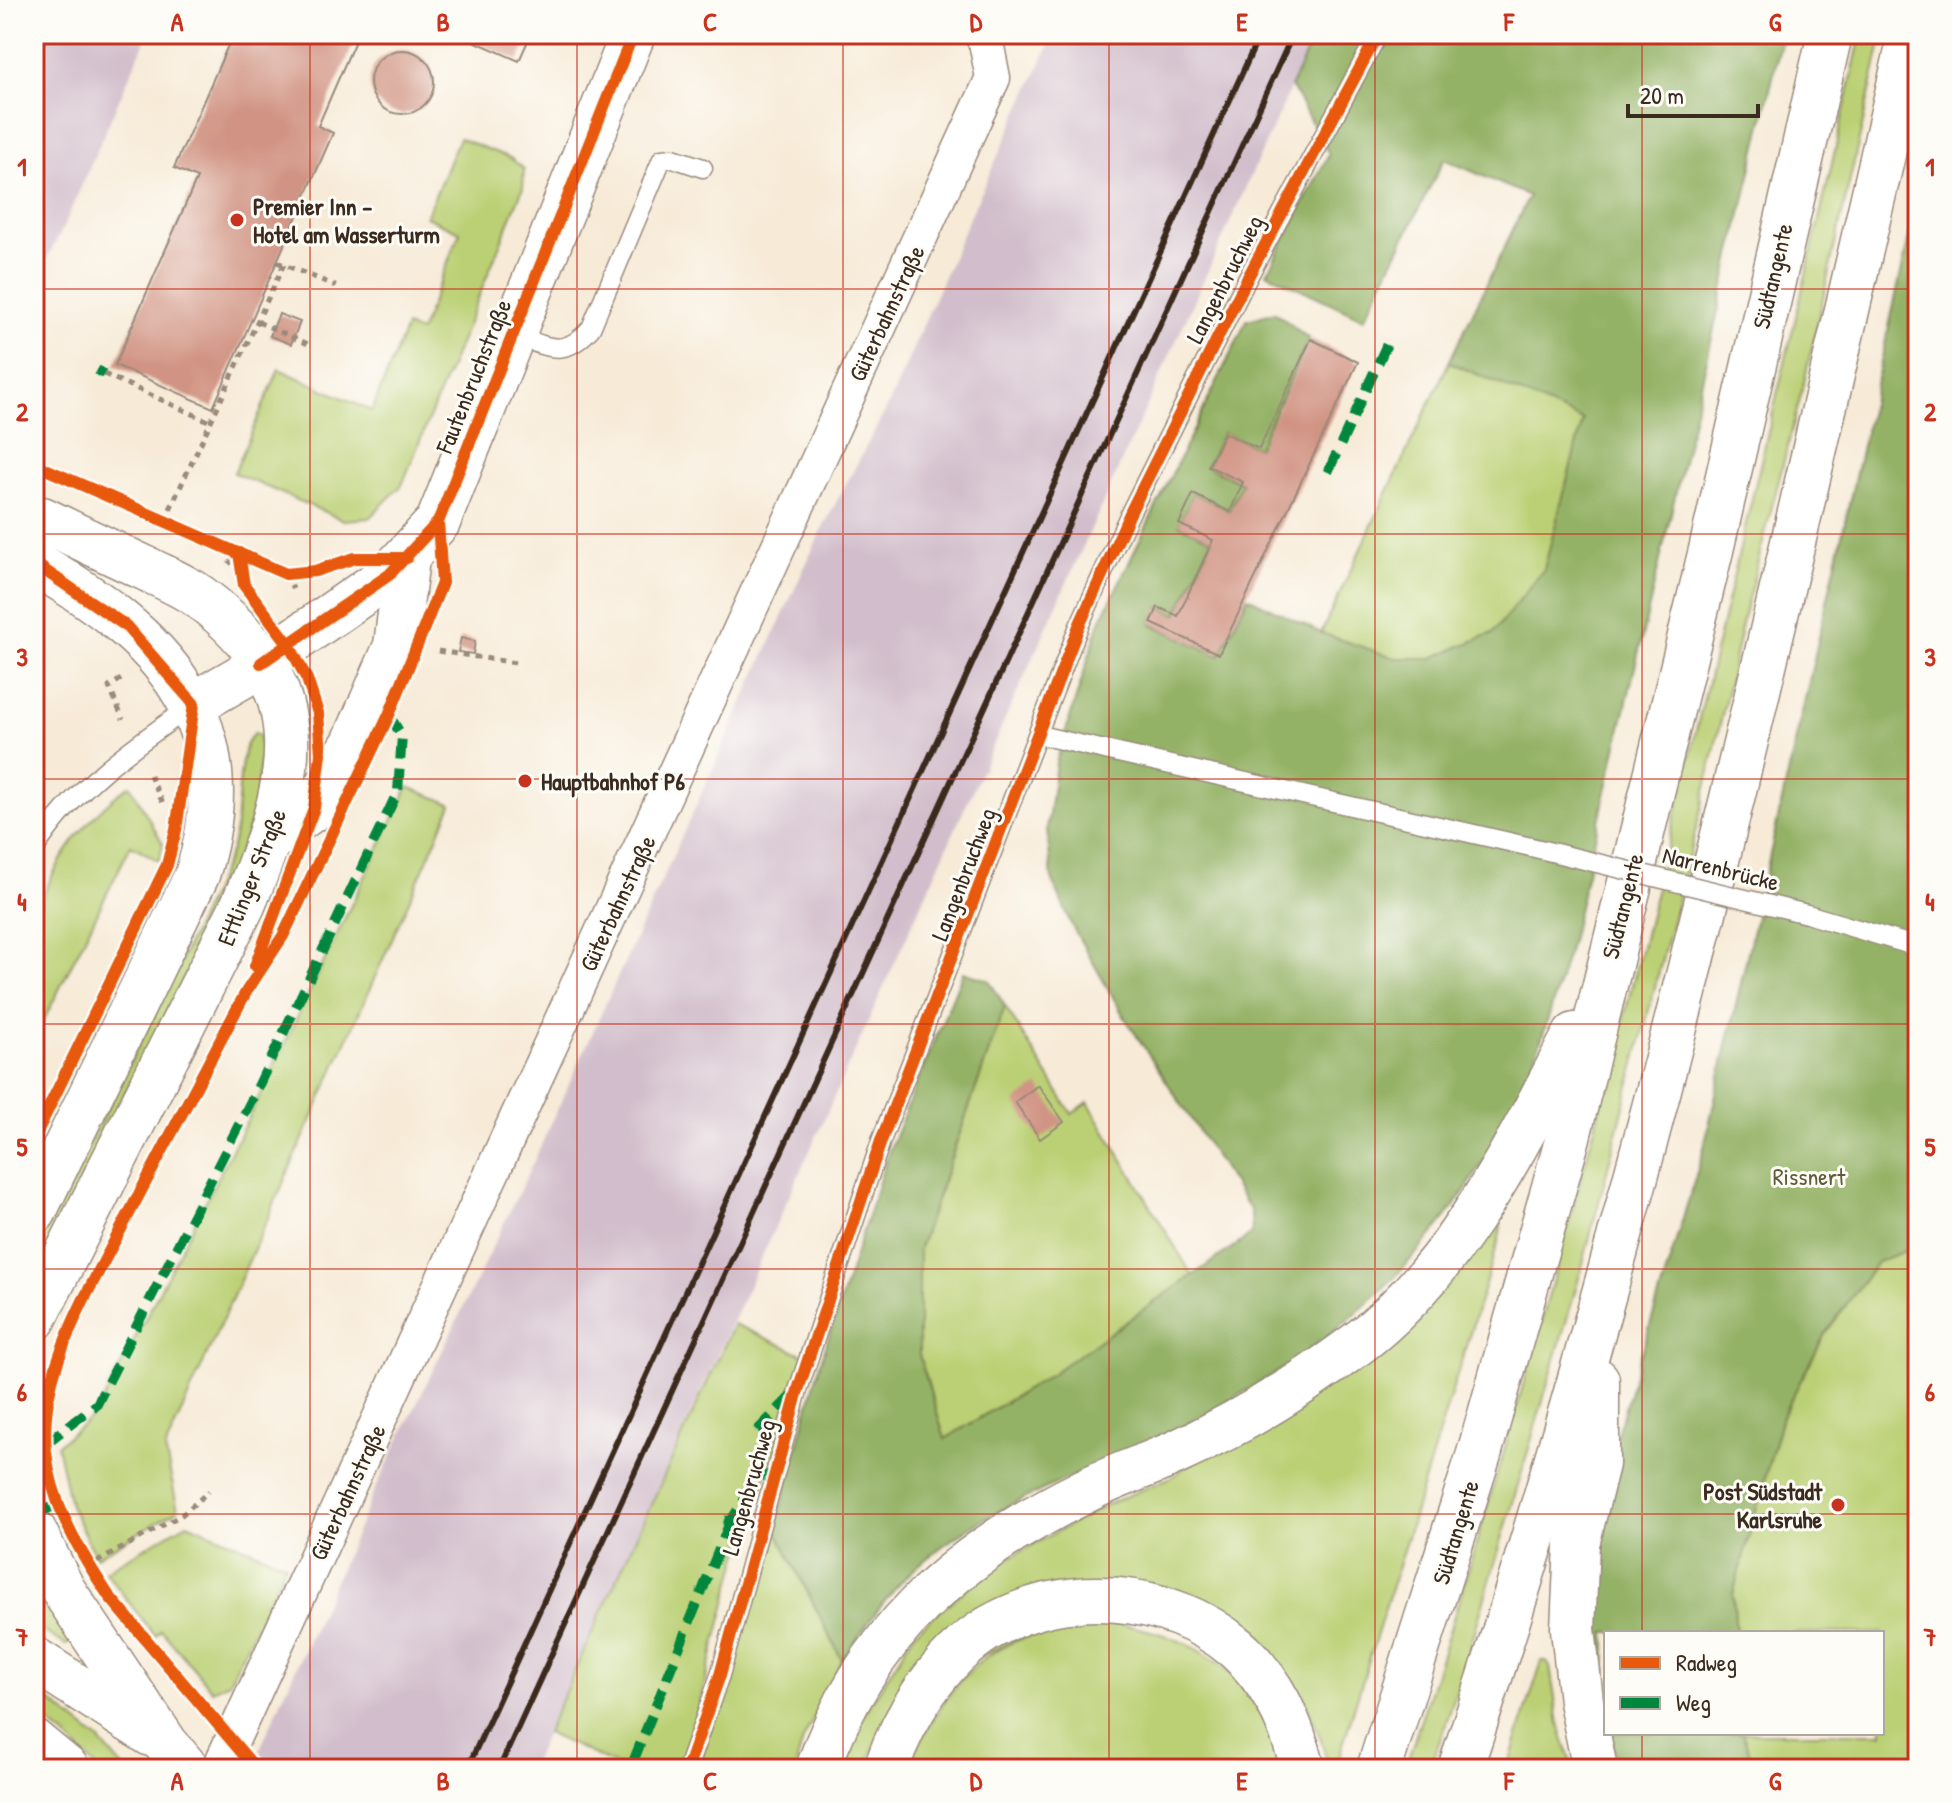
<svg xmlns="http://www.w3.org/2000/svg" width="1952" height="1803" font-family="'Patrick Hand',sans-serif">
<rect width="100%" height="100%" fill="#fdfcf7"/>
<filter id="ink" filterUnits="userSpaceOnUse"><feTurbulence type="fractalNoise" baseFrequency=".0125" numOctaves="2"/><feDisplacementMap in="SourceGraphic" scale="16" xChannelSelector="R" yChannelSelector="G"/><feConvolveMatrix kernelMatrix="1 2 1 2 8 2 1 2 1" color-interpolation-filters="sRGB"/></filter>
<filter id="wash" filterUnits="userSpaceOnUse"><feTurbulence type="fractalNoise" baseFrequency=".006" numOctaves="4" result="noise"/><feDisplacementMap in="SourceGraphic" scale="32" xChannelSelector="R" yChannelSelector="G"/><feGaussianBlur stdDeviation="1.8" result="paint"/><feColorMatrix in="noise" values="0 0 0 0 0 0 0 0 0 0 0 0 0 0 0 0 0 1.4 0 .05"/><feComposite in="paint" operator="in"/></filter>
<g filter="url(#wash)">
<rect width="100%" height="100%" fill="#f7ebd8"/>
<g fill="#d1bdcb">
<path d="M34 34H148L62 230 34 283Z"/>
<path d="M1055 34H1315L530 1769H251L374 1492 533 1163 822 529 889 404 972 211Z"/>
</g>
<g fill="#bbd074" stroke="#7b7d49" stroke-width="2">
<path d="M1861 34H1883L1802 391 1744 615 1702 806 1581 1271 1460 1682 1430 1769H1405C1534 1377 1637 979 1733 578 1776 397 1822 216 1861 34Z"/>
<path d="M459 138 510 158 524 169 523 188 402 485 369 518 343 520 234 473 279 369 372 411 406 327 420 332 460 232 426 217Z"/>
<path d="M1449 362 1583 420 1544 570 1493 633 1432 658 1395 659 1321 633Z"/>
<path d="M254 733 259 735C270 831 192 960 149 1045 111 1121 72 1197 34 1273V1253C101 1121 169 990 229 855 243 822 233 753 254 733Z"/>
<path d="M130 785 163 844 159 861 131 845 34 1040C34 1005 29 965 34 930 43 874 85 817 130 785Z"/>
<path d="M408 787 452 804 165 1449 178 1510 96 1557 70 1505 57 1445 96 1414 254 1107Z"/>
<path d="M1005 1006 1072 1114 1088 1102 1194 1278 1047 1377 945 1439 919 1355V1248Z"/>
<path d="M1498 1223 1501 1226 1499 1239 1336 1767 1327 1762C1320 1730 1296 1673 1269 1653 1231 1628 1171 1604 1130 1582L898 1697 864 1769H836L841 1752 915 1632 992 1567 1106 1505 1174 1476Z"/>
<path d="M1918 1246V1769H1756L1742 1733H1882V1633H1736L1733 1594 1782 1416 1825 1334 1877 1262Z"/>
<path d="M734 1324 811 1358C785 1421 762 1484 741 1549 719 1622 704 1697 680 1769H625L546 1733Z"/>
<path d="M187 1523 286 1564 229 1682 212 1690 161 1630 155 1636 105 1571Z"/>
<path d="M775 1528 842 1660 803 1740 795 1769H697Z"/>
<path d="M34 1591 71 1636 72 1641 66 1645 34 1626Z"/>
<path d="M1100 1622C1166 1628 1226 1653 1262 1712 1272 1729 1279 1750 1287 1769H905C959 1669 981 1636 1100 1622Z"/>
<path d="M1542 1661H1546L1550 1667 1559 1724 1573 1769H1507Z"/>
<path d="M34 1688 99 1740 124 1769H98L66 1737 34 1711Z"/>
</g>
<g fill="#94b266" stroke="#686e42" stroke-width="2">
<path d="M1315 34H1783L1570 945C1553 1003 1537 1063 1509 1117 1427 1274 1316 1362 1159 1438 1073 1480 975 1508 905 1578 881 1603 862 1632 842 1660L775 1528 820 1364 889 1151 963 972 989 980 1005 1006 919 1248V1355L945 1439 1047 1377 1252 1234 1251 1211 1125 1018 1072 926 1052 879 1047 829 1056 763 1099 624 1247 320 1275 312 1309 339 1258 448 1223 433 1207 466 1242 483 1229 511 1193 494 1179 525 1212 540 1177 615 1159 607 1151 624 1219 656 1248 597 1321 633 1395 658H1432L1493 633 1544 569 1583 420 1449 362 1529 196 1444 159 1364 319 1267 273 1329 154 1291 86Z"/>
<path d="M1918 198V1246L1877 1262 1825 1334 1782 1416 1733 1594 1736 1633H1606V1715L1594 1635 1600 1489 1702 1156Z"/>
<path d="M1610 1733H1742L1756 1769H1619Z"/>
</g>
<g id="blocks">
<g fill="#d19484">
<path d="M233 34H358L318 126 333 133 213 408 115 365 197 178 174 168Z"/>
<path d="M458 34H531L519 61Z"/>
<circle cx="402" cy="82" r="32"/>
<path d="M279 314 300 322 291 344 270 336Z"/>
<path d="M1311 339 1358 362 1219 654 1151 623 1158 607 1178 616 1213 540 1179 524 1193 494 1230 512 1243 482 1208 466 1224 433 1259 449Z"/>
<path d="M461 638 475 641 473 654 458 652Z"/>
<path d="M1038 1085 1064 1122 1040 1139 1015 1102Z"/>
</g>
</g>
</g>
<g filter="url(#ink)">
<use href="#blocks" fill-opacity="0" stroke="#998a7b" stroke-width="2"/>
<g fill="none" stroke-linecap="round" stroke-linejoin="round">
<defs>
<g id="lane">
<path d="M513 335C548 346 563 360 591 328L662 159 673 158 703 168"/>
<path d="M1039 735 1531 847"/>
<path d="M34 850C73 788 131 748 190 707"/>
<path d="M1807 914 1918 947"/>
<path d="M687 1769 720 1675 798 1390 881 1141 1079 626 1131 511 1248 277 1378 34"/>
</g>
<path id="street" d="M219 1769 993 78 986 42 981 34"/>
<g id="secondary">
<path d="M34 563C161 635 246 721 197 875L34 1212"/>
<path d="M194 704 246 674 389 575 438 522 633 34"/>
<path d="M271 839 314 808 354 743 396 646 407 558"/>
<path d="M34 1319 243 905C293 786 322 688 201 598 185 586 165 578 147 569 112 553 77 536 42 519"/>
<path d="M34 1531 63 1590 166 1744 187 1769"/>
<path d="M34 1659 151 1734"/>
<path d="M34 1742 67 1769"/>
</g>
<g id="highway">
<path d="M818 1769C864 1635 956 1555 1081 1493 1111 1477 1144 1467 1175 1453 1239 1424 1301 1386 1357 1344 1459 1267 1516 1145 1575 1035"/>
<path d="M886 1769C904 1715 940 1658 989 1628 1065 1583 1169 1591 1236 1648 1272 1679 1292 1724 1303 1769"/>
<path d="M1379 1769 1479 1454 1567 1141 1711 550 1830 34"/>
<path d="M1460 1769C1649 1201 1775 616 1911 34"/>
<path d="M1595 1769 1581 1701 1573 1629 1577 1544 1597 1464V1380"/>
</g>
</defs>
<use href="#lane" stroke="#998a7b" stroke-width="21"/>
<use href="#street" stroke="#998a7b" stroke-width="37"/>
<use href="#secondary" stroke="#998a7b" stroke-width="47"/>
<use href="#highway" stroke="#998a7b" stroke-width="47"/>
<g stroke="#998a7b" stroke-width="5" stroke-dasharray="6 6" stroke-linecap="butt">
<path d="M277 262 336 286"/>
<path d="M258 322 308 344"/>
<path d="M104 374 213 423"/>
<path d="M165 520 284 264"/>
<path d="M229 564 239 553"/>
<path d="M286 574 293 589"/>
<path d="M438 651 516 663"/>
<path d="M121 679 109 687 123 719"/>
<path d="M150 775 164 806"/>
<path d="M97 1562 183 1514 209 1491"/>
</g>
<use href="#lane" stroke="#fff" stroke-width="18"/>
<use href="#street" stroke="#fff" stroke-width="34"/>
<use href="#secondary" stroke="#fff" stroke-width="44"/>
<use href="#highway" stroke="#fff" stroke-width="44"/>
<g stroke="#3b2a1e" stroke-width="6">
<path d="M467 1769 1260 34"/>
<path d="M499 1769 1293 34"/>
</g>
<defs>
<path id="lane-bridge" d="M1531 847 1807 914"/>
</defs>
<use href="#lane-bridge" stroke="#998a7b" stroke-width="21" stroke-linecap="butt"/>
<use href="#lane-bridge" stroke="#fff" stroke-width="18"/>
<g stroke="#00873e" stroke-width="10" stroke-dasharray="20 10" stroke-linecap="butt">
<path d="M97 370 104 374"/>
<path d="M1328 472 1387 344"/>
<path d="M757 1431 794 1393"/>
<path d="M45 1444 97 1404 256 1091 398 791 402 736 389 715"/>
<path d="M34 1515 56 1505"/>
<path d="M724 1520 730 1522C743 1502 753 1482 775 1471"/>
<path d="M633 1762 730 1522"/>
</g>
<defs>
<g id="cycleway">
<path d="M34 464 286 574 315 571 355 558H407"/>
<path d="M239 553 244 585 288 643 307 679 318 713 321 754 314 808 255 966"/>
<path d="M34 563 126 626 194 704 176 830 167 865 34 1138"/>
<path d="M261 663 389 575 438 522 633 34"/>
<path d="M256 1769 109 1596C34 1484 24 1421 84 1299L246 992 283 936 389 715 442 583 438 522"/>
<path d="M687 1769 720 1675 798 1390 881 1141 1079 626 1131 511 1248 277 1378 34"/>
</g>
</defs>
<use href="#cycleway" stroke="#fdfcf7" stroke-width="17"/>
<use href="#cycleway" stroke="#e8590c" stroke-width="12"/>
</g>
</g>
<path fill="none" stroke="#c8321e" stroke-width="2" stroke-opacity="0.55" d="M310 34V1769M577 34V1769M843 34V1769M1109 34V1769M1375 34V1769M1642 34V1633M34 289H1918M34 534H1918M34 779H1918M34 1024H1918M34 1269H1918M34 1514H1918M1642 1733V1769"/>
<g fill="#c8321e" stroke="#fdfcf7" stroke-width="3">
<circle cx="237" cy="220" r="8"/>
<circle cx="525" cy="781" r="8"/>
<circle cx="1838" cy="1505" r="8"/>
</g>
<g text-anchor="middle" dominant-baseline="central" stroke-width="6" stroke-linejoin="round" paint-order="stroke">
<g font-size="24" font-weight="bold" fill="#3b2a1e" stroke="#fdfcf7" text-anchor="start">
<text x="253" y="206">Premier Inn –<tspan x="253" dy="28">Hotel am Wasserturm</tspan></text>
<text x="541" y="781">Hauptbahnhof P6</text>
<text x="1822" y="1491" text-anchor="end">Post Südstadt<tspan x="1822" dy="28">Karlsruhe</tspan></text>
</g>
<g font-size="24" fill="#3b2a1e" stroke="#fdfcf7">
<text transform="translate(1772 276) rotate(-77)">Südtangente</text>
<text transform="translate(1224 279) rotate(-63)">Langenbruchweg</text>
<text transform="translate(886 313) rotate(-65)">Güterbahnstraße</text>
<text transform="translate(473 376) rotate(-68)">Fautenbruchstraße</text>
<text transform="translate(1721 868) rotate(14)">Narrenbrücke</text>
<text transform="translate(963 874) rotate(-69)">Langenbruchweg</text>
<text transform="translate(251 877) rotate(-68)">Ettlinger Straße</text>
<text transform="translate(617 903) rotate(-65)">Güterbahnstraße</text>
<text transform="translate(1622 906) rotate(-76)">Südtangente</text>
<text transform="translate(748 1487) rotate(-74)">Langenbruchweg</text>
<text transform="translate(347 1492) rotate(-65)">Güterbahnstraße</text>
<text transform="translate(1455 1532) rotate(-73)">Südtangente</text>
</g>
<g font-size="24" fill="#615c38" stroke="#fdfcf7">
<text x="1809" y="1176">Rissnert</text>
</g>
</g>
<rect width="1952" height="1803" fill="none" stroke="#fdfcf7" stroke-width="88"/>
<rect x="1604" y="1631" width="280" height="104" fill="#fdfcf7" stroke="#afa8a0" stroke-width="2"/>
<rect x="1620" y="1657" width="40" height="12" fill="#e8590c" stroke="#afa8a0" stroke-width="2"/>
<text x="1676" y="1671" font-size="24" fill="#3b2a1e">Radweg</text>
<rect x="1620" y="1697" width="40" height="12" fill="#00873e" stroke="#afa8a0" stroke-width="2"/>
<text x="1676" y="1711" font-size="24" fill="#3b2a1e">Weg</text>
<path d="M1628 104v12h130v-12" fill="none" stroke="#3b2a1e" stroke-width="4"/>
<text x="1640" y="104" font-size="24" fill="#3b2a1e" stroke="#fdfcf7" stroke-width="6" paint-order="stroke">20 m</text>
<rect x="44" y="44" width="1864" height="1715" fill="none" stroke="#c8321e" stroke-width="3"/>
<g font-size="26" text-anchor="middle" font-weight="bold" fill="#c8321e">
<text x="177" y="31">A</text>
<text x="443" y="31">B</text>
<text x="710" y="31">C</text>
<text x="976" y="31">D</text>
<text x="1242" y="31">E</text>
<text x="1509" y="31">F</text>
<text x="1775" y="31">G</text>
<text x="22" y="176">1</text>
<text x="1930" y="176">1</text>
<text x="22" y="421">2</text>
<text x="1930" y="421">2</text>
<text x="22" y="666">3</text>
<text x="1930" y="666">3</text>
<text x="22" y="911">4</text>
<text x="1930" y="911">4</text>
<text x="22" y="1156">5</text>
<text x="1930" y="1156">5</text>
<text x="22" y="1401">6</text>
<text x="1930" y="1401">6</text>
<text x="22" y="1646">7</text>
<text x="1930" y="1646">7</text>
<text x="177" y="1790">A</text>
<text x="443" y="1790">B</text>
<text x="710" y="1790">C</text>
<text x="976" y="1790">D</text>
<text x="1242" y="1790">E</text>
<text x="1509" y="1790">F</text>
<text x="1775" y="1790">G</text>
</g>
</svg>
